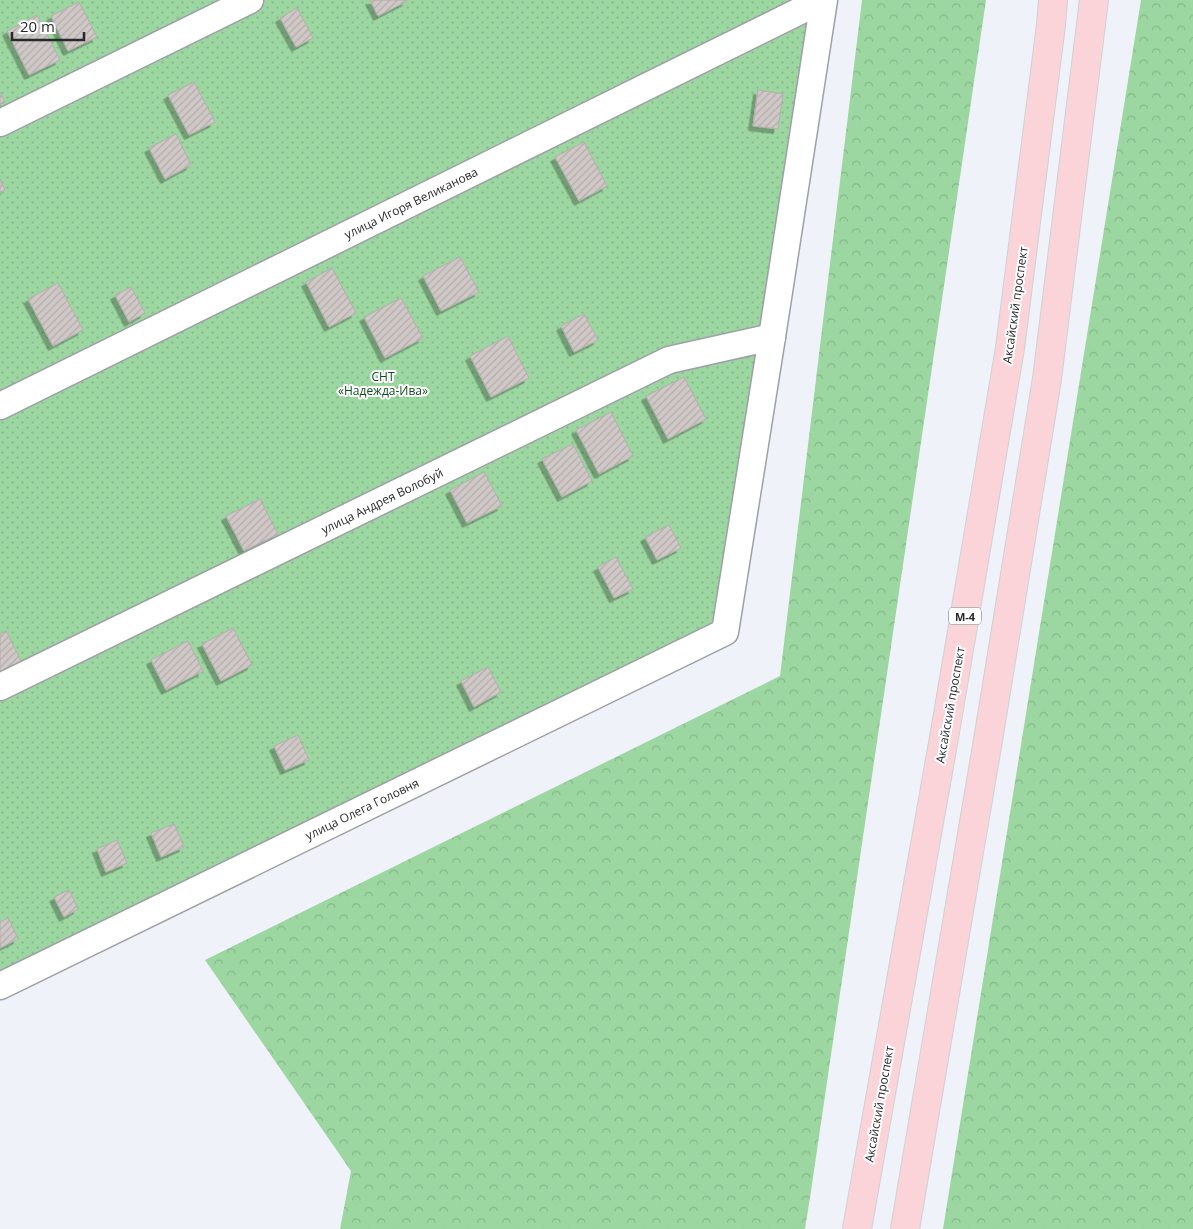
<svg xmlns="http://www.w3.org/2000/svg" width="1193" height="1229" font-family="'Open Sans',sans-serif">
<defs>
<pattern id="grass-dots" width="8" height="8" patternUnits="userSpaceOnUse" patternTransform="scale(1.25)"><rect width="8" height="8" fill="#9cd6a0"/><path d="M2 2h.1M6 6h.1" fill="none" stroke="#86b88a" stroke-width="1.8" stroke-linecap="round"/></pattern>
<pattern id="forest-crowns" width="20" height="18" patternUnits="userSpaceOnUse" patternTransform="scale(1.25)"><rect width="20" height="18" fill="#9cd6a0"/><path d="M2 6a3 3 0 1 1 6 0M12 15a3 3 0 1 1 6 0" fill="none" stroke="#86b88a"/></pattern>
<pattern id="building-hatch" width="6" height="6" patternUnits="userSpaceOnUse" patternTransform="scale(1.25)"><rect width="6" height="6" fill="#cfc8c7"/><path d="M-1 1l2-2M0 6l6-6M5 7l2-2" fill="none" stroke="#b2acab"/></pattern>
<filter id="shadow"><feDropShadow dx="-4.5" dy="4.5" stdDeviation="0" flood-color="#0004"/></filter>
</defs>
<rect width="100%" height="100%" fill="#eff3f9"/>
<path fill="url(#grass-dots)" d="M0 0H829L735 638 0 990Z"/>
<g fill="url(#forest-crowns)">
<path d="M862 0H986L811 1191 805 1229H340L351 1171 205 960 780 676Z"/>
<path d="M1141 0H1193V1229H943Z"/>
</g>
<g fill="url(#building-hatch)" stroke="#b6aead" filter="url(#shadow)">
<path d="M370 0H406L407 1 378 16Z"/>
<path d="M79 2 97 37 68 51 51 16Z"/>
<path d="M297 8 313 38 296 47 280 18Z"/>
<path d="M37 15 60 60 29 75 7 31Z"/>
<path d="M194 82 215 122 189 135 168 95Z"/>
<path d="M758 90 783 94 778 129 753 126Z"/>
<path d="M0 92 5 102 0 104Z"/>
<path d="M176 134 191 165 165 179 149 148Z"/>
<path d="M584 142 607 186 579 201 555 157Z"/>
<path d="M0 179 5 190 0 192Z"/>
<path d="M460 257 479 292 441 311 423 276Z"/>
<path d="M332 268 356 313 329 327 306 282Z"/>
<path d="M58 283 83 330 53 346 28 299Z"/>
<path d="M131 287 145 313 129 322 115 295Z"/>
<path d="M401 298 423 338 385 358 364 317Z"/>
<path d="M584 314 598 340 574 352 561 326Z"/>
<path d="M508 336 529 378 491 397 470 356Z"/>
<path d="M684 377 706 419 668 439 646 396Z"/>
<path d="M611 412 633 456 599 474 576 430Z"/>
<path d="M573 444 592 481 562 497 542 459Z"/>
<path d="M484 472 502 506 467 523 450 490Z"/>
<path d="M260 499 278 534 244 551 226 516Z"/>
<path d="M669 525 681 548 657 560 645 537Z"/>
<path d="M616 557 633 589 614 598 598 567Z"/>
<path d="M233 628 252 665 221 681 202 644Z"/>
<path d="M6 631 22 663 0 674V634Z"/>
<path d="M188 641 203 671 166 690 151 660Z"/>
<path d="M488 667 501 692 474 707 461 681Z"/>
<path d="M298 735 309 760 285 770 274 746Z"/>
<path d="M174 824 184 847 161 857 151 833Z"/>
<path d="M117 840 127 863 106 872 97 849Z"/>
<path d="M69 890 78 909 64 917 54 897Z"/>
<path d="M8 918 18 939 0 948V922Z"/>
</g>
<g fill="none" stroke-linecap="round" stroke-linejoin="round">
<defs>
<g id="minor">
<path d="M0 123 250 0"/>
<path d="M0 406 822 0"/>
<path d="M0 687 669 360 772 337"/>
<path d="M0 986 725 632 772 337 824 0"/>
</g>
<g id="primary">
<path d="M857 1229 945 732 1010 348 1051 25 1053 0"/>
<path d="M905 1229 988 740 1047 379 1094 0"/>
</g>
</defs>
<use href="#minor" stroke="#9da0a5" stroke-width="29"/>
<use href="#primary" stroke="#cfd0d0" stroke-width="30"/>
<use href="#minor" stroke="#fff" stroke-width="26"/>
<use href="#primary" stroke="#fbd4da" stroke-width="28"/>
</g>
<g text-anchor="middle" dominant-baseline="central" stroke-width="4" stroke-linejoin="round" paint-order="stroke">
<rect fill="#fff" stroke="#68696b" stroke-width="1" x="949" y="607.5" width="32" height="17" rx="4"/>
<g font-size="11" font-weight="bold" fill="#27292b">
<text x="965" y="616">М-4</text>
</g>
<g font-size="12" fill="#27292b" stroke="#fff">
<text transform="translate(411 203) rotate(-26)">улица Игоря Великанова</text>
<text transform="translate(1015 305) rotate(-82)">Аксайский проспект</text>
<text transform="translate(382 501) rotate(-26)">улица Андрея Волобуй</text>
<text transform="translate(950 705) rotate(-80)">Аксайский проспект</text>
<text transform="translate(362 809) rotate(-26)">улица Олега Головня</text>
<text transform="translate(879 1104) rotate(-80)">Аксайский проспект</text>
</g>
<g font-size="12" fill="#0f4d1c" stroke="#fff">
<text x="383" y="376">СНТ<tspan x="383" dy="14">«Надежда-Ива»</tspan></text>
</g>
</g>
<path d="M12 32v8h72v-8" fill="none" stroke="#27292b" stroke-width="2.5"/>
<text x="20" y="32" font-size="15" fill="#27292b" stroke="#ffffff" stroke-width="4" paint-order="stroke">20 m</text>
</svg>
